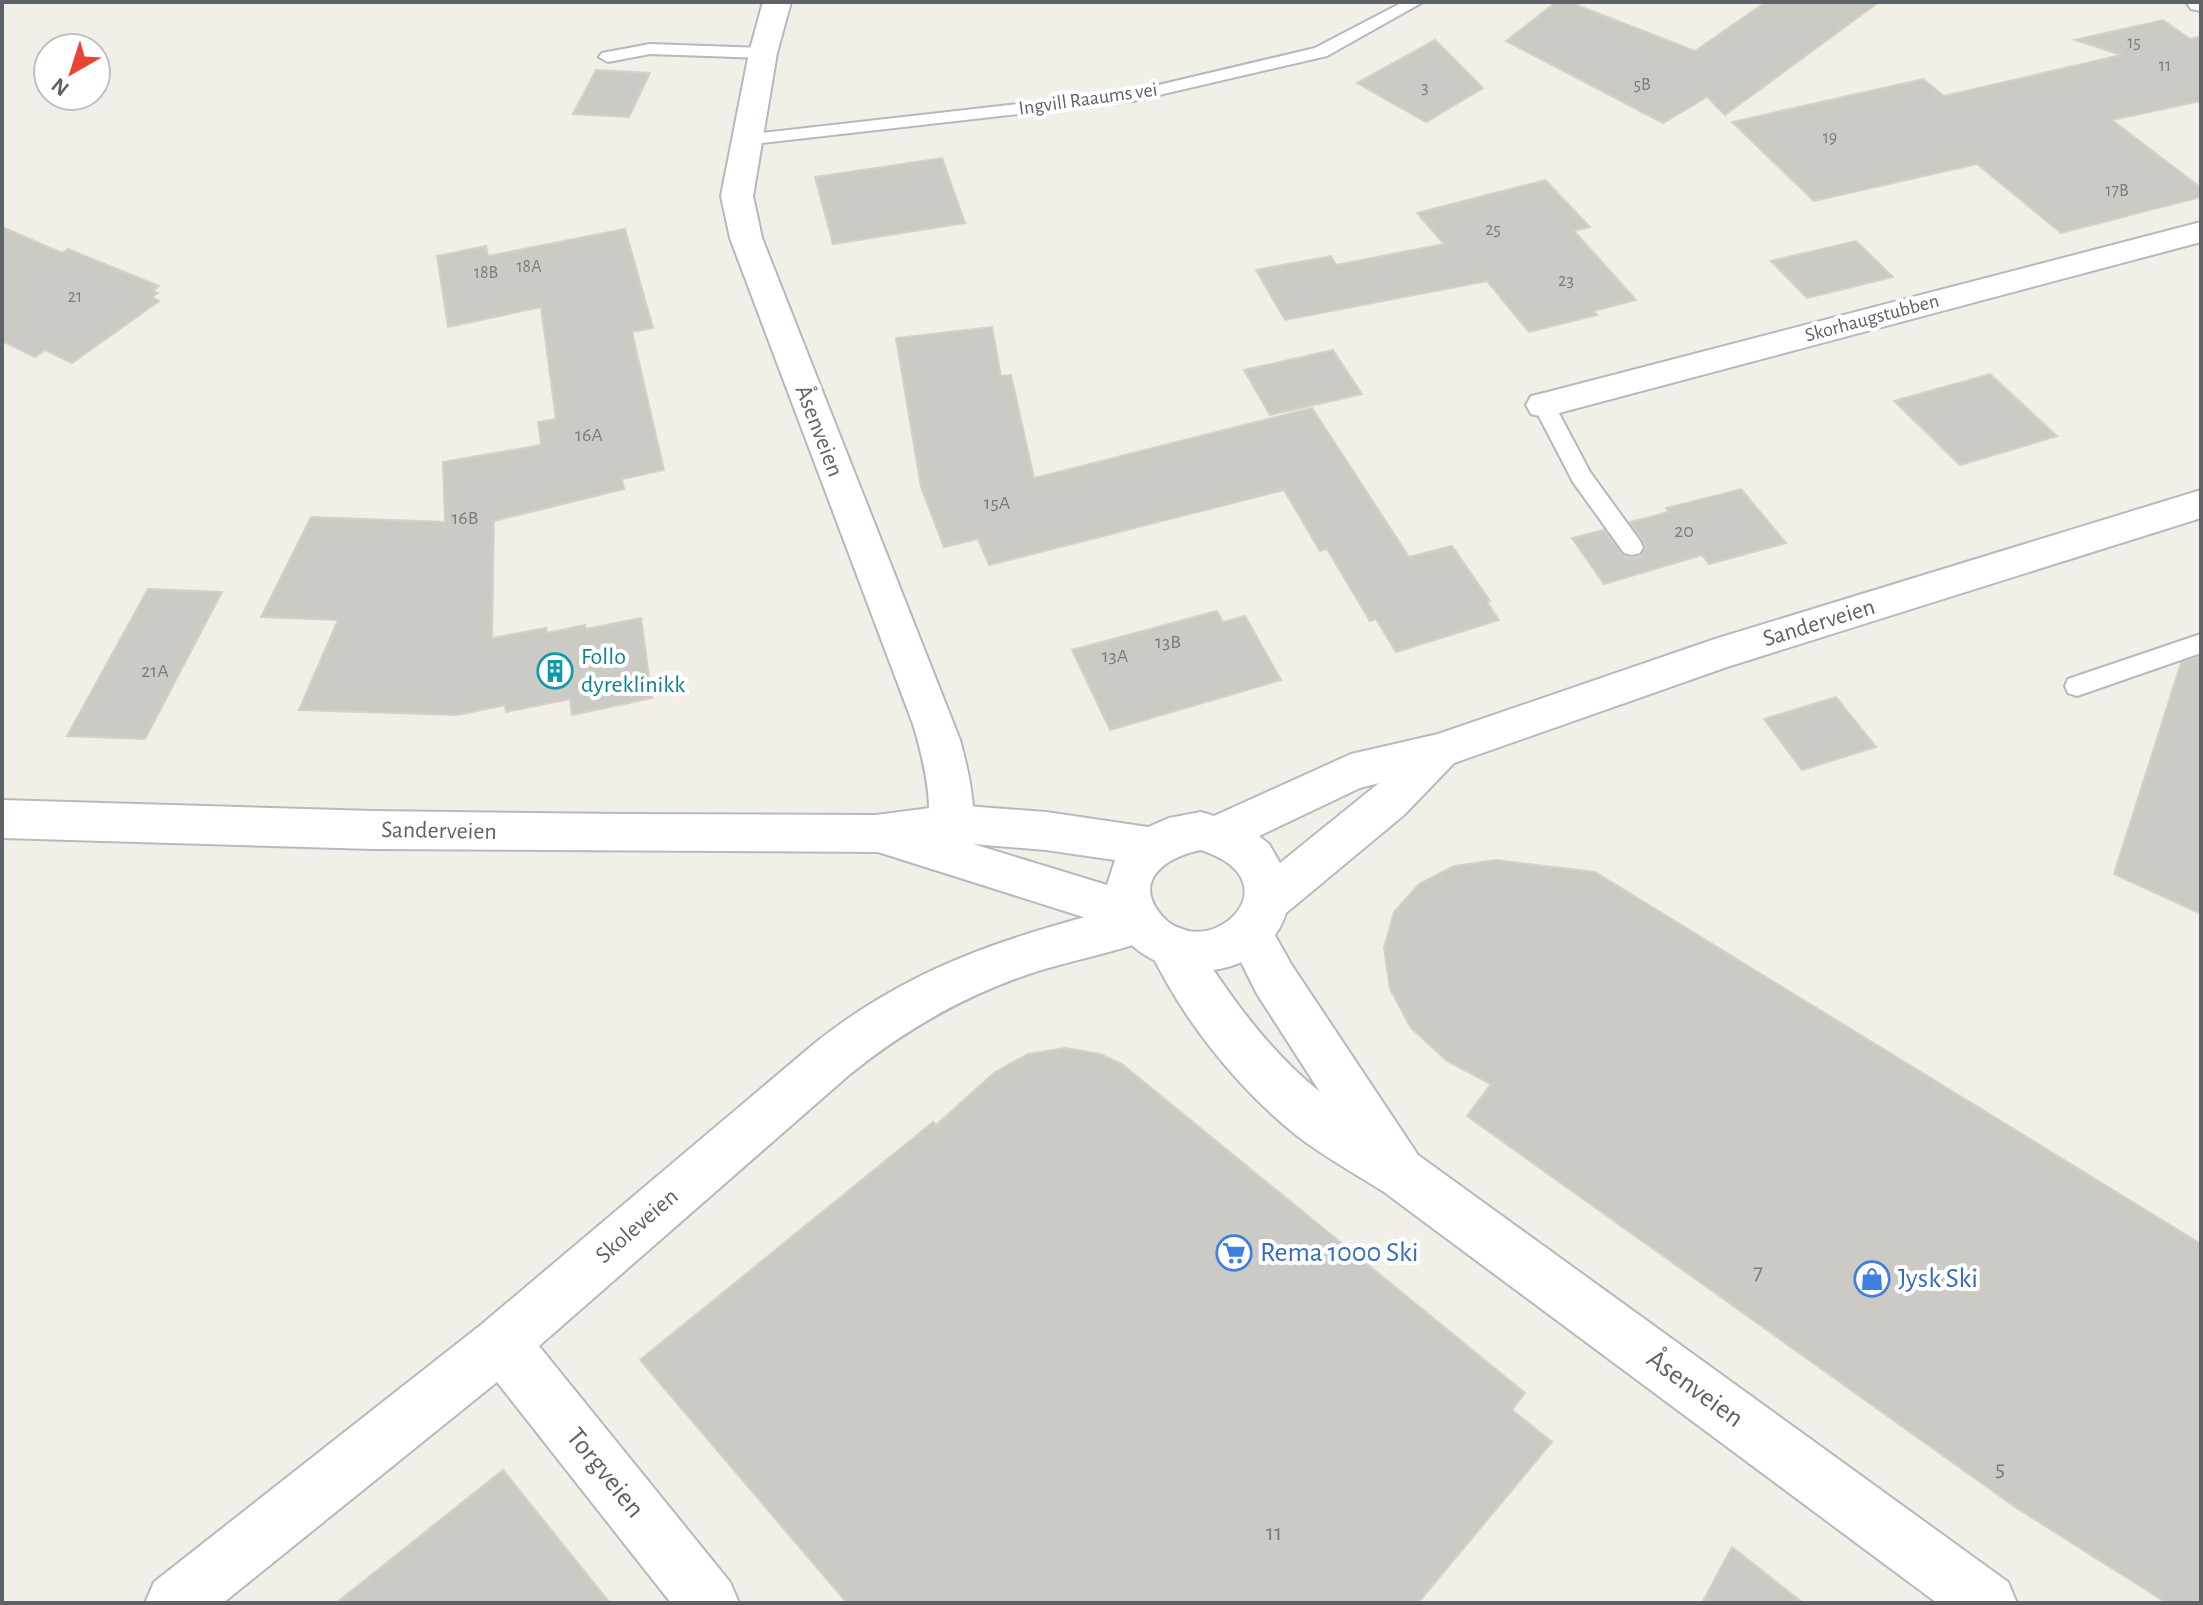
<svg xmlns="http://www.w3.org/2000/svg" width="2203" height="1605" font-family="'Alegreya Sans',sans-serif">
<rect width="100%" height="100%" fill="#f1efe8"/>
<g fill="#cccac5" stroke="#d6d1c6" stroke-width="2">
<path d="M1556 2H1569L1695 51 1766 2H1879L1725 115 1707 97 1663 123 1506 41Z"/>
<path d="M2163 20 2190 39 2201 36V101L2112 120 2201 188V197L2061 233 1977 164 1814 201 1732 122 1923 79 1944 96 2121 55 2075 40Z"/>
<path d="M1435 40 1483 88 1426 122 1357 83Z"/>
<path d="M596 70 650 73 629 117 573 114Z"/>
<path d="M942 158 965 223 833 244 815 177Z"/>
<path d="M1545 180 1590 227 1574 231 1636 300 1593 311 1597 315 1529 332 1487 281 1285 320 1256 270 1331 256 1336 265 1444 244 1417 213Z"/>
<path d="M2 227 62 253 68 249 159 286 153 291 158 293 152 297 159 301 72 363 45 350 35 357 2 341Z"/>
<path d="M625 229 653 328 632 332 664 470 622 479 624 489 494 521 492 638 546 628 547 633 585 625 586 629 641 618 652 698 572 715 570 699 506 712 505 705 458 715 299 710 338 620 261 617 311 517 445 522 443 462 541 445 538 422 556 419 541 307 448 327 437 256 486 246 488 256Z"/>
<path d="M1856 241 1893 277 1807 298 1771 261Z"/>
<path d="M992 327 1001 376 1011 375 1034 478 1312 408 1409 557 1452 546 1490 601 1487 602 1499 620 1396 652 1376 619 1370 621 1327 549 1320 551 1284 490 989 565 978 539 944 547 921 487 896 338Z"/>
<path d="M1333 350 1362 394 1270 415 1244 370Z"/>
<path d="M1990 374 2057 436 1960 465 1894 401Z"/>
<path d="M1741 489 1786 543 1709 564 1702 555 1604 584 1572 538 1604 530 1622 555 1631 558 1641 556 1646 546 1630 522 1669 512 1666 508Z"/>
<path d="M148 589 222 592 145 739 67 736Z"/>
<path d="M1217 611 1223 622 1245 616 1281 680 1110 730 1072 650Z"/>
<path d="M2201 656V914L2114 874 2181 663Z"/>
<path d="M1836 697 1876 747 1802 770 1764 719Z"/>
<path d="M1496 860 1595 872 2201 1244V1603H2167L2015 1507 1467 1116 1491 1084 1447 1061 1411 1028 1390 989 1384 948 1394 912 1419 884 1454 866Z"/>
<path d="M1065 1048 1100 1054 1122 1064 1525 1393 1512 1410 1552 1442 1418 1603H847L640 1360 933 1122 936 1125 995 1072 1028 1054Z"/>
<path d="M503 1470 610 1603H336Z"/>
<path d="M1732 1547 1803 1603H1702Z"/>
</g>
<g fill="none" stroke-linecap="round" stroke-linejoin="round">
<defs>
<g id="service">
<path d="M1403 2H1423L1327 56 1133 101 745 145 736 140 745 135 1133 91 1315 48Z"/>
<path d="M650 44 763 48 772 53 763 58 650 54 608 62 599 57 602 53Z"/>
<path d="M1544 398 1552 400 1590 472 1640 541 1643 547 1640 553 1632 555 1624 553 1573 482 1533 405 1536 400Z"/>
<path d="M2201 634V653L2077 696 2068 693 2065 686 2068 679Z"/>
</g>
<g id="minor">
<path d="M763 2H791L777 53 753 196 762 238 960 740C971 780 982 829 963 868L947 873 931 868C922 848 929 827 929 805 928 778 921 751 913 724L730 238 721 196 749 53Z"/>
<path d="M2186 2H2201V11L2191 9Z"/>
<path d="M2201 222V242L1544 417 1531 414 1526 405 1531 396 1544 393Z"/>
<path d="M1139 903 1155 909 1162 923 1159 930 1171 925 1188 931C1225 989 1265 1048 1320 1092L1257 994 1227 934 1234 919 1250 913 1266 919 1291 964 1418 1155 2008 1582 2017 1603H1937L1384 1192C1354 1173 1323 1156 1296 1135 1235 1086 1180 1016 1148 946L1151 939C1114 952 1075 960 1038 971 967 994 907 1028 849 1075L539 1346 730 1582 739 1603H671L497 1382 223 1603H145L154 1582 482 1324 815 1043C915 963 1017 934 1139 903Z"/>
</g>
<path id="secondary" d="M2201 490V518L1727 667 1454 763 1404 815 1286 913C1263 985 1156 989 1118 928L878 852 373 849 2 838V800L373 811 622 814 876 815 953 805 1046 812 1148 827 1169 818 1201 812 1214 816 1351 754 1438 734 1715 639ZM1379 783 1280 863 1269 844 1259 836 1360 788ZM973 844 1046 850 1115 860 1107 885ZM1201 850C1302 883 1202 972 1158 911 1133 876 1173 855 1201 850Z"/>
</defs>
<use href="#service" stroke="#b5b8bc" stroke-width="4"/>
<use href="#minor" stroke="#b5b8bc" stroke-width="4"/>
<use href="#secondary" stroke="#b6babf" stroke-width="4"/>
<use href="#service" fill="#fff" fill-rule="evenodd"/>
<use href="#minor" fill="#fff" fill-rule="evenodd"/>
<use href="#secondary" fill="#fff" fill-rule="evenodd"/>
</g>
<defs>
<symbol id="building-ring" viewBox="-11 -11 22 22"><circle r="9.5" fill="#fff" stroke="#0f9aa8" stroke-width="1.5"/><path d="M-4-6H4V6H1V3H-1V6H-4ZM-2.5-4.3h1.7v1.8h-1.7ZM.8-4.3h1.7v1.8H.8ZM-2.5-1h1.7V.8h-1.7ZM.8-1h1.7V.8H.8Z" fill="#0f9aa8"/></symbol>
<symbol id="supermarket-ring" viewBox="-11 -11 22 22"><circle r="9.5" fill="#fff" stroke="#3f7fe0" stroke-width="1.5"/><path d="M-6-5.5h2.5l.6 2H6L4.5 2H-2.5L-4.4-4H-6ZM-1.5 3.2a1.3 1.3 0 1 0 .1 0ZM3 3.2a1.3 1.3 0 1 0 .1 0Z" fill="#3f7fe0"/></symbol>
<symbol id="shop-ring" viewBox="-11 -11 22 22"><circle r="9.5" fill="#fff" stroke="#3f7fe0" stroke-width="1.5"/><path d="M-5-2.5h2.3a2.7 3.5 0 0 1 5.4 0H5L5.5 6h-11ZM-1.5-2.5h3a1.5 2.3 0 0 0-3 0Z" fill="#3f7fe0"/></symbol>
</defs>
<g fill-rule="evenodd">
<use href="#building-ring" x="535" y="651" width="40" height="40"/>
<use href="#supermarket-ring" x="1214" y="1233" width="40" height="40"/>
<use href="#shop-ring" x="1852" y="1259" width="40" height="40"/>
</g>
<g text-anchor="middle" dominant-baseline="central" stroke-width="8" stroke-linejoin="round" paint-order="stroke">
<g font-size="18" fill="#7a7d7f">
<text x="2134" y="43">15</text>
<text x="2165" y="66">11</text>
<text x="1642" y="85">5B</text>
<text x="1425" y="88">3</text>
<text x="1830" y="138">19</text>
<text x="2117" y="191">17B</text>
<text x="1493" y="230">25</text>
<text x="529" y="267">18A</text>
<text x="486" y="273">18B</text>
<text x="1566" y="281">23</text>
<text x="75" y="297">21</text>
</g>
<g font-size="20" fill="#5f6368" stroke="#fff">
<text transform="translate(1088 99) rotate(-8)">Ingvill Raaums vei</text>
<text transform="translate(1872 318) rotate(-15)">Skorhaugstubben</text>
</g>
<g font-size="20" fill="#7a7d7f">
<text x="589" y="435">16A</text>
<text x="997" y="503">15A</text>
<text x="465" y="518">16B</text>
<text x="1684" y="531">20</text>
<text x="1168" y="642">13B</text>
<text x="1115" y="656">13A</text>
<text x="155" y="671">21A</text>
</g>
<g font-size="24" fill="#5f6368" stroke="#fff">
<text transform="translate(819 431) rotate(69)">Åsenveien</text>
<text transform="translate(1819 623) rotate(-17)">Sanderveien</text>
<text transform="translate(439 831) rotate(1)">Sanderveien</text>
<text transform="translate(637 1226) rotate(-41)">Skoleveien</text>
</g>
<g font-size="24" fill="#0d838f" stroke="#fff" text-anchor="start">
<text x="581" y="657">Follo<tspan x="581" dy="28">dyreklinikk</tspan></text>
</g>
<g font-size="24" fill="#7a7d7f">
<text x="1758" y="1272">7</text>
<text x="2000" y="1469">5</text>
<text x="1274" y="1533">11</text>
</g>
<g font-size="28" fill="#366cbe" stroke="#fff" text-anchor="start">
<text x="1260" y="1253">Rema 1000 Ski</text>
<text x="1898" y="1279">Jysk Ski</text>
</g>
<g font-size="28" fill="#5f6368" stroke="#fff">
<text transform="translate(1695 1389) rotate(36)">Åsenveien</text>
<text transform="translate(605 1473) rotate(51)">Torgveien</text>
</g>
</g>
<rect width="2203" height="1605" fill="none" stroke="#5f6368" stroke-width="8"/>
<g transform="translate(72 72) rotate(219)"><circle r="38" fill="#ffffff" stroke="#bfc1c3" stroke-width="2"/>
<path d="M0-6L14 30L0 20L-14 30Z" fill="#ea4335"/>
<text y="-12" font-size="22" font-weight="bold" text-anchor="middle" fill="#5f6368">N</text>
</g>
</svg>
